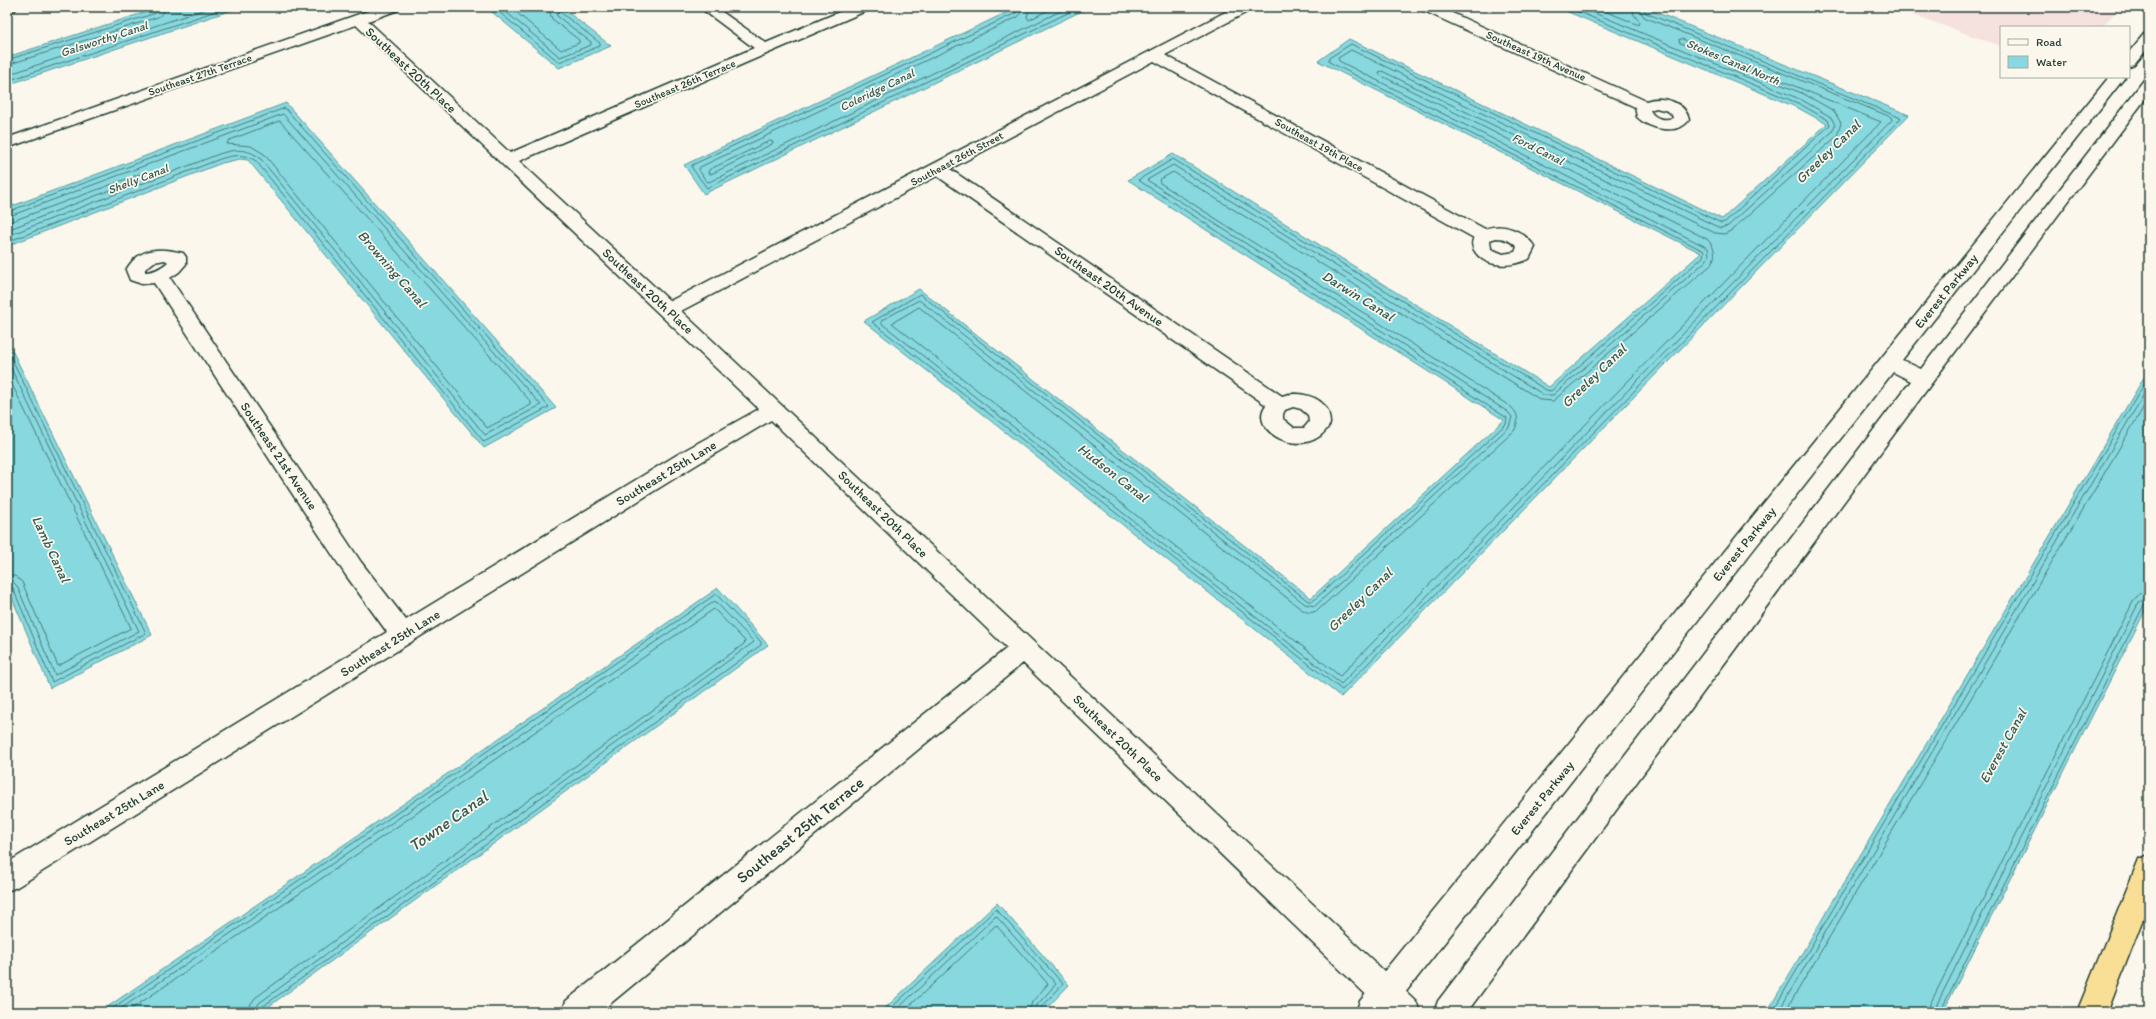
<svg xmlns="http://www.w3.org/2000/svg" width="2156" height="1019" font-family="Itim,sans-serif">
<rect width="100%" height="100%" fill="#fbf7ec"/>
<filter id="ink" filterUnits="userSpaceOnUse"><feTurbulence type="fractalNoise" baseFrequency=".025" numOctaves="2"/><feDisplacementMap in="SourceGraphic" scale="8" xChannelSelector="R" yChannelSelector="G"/><feConvolveMatrix kernelMatrix="1 2 1 2 8 2 1 2 1" color-interpolation-filters="sRGB"/></filter>
<g filter="url(#ink)">
<path fill="#f5e1de" d="M1891 7H2120L2102 27H2001V46Z"/>
<g fill="#87d8df" stroke="#5d9a9b">
<path d="M161 7H241L7 85V57Z"/>
<path d="M486 7H561L611 46 559 68Z"/>
<path d="M1018 7H1090L704 194 684 165Z"/>
<path d="M1556 7H1643L1909 115 1341 697 864 321 919 289 1311 598 1504 420 1128 180 1173 154 1549 387 1701 253 1318 61 1349 39 1722 219 1827 124 1798 108Z"/>
<path d="M286 103 556 408 484 448 248 160 240 159 222 163 7 246V208Z"/>
<path d="M7 340 152 635 50 688 7 586Z"/>
<path d="M2149 369V603L1943 1012H1767Z"/>
<path d="M718 588 768 645 261 1012H100Z"/>
<path d="M997 903 1069 985 1043 1012H881Z"/>
</g>
<g fill="none" stroke-linecap="round" stroke-linejoin="round">
<g stroke="#497b78" stroke-width="1">
<path d="M493 7 559 62 600 46V43L560 12 559 7"/>
<path d="M500 7 560 57 591 45V42L557 16 554 7"/>
<path d="M510 7 561 50 579 43V40L552 19 548 7"/>
<path d="M1018 7 1016 13 692 165V168L707 188 1080 7"/>
<path d="M1024 7 1018 17 700 167 699 170 706 181 709 182 1069 7"/>
<path d="M1030 7 1027 17 1029 20 1055 7"/>
<path d="M1567 7 1800 104 1828 120 1830 125 1725 222 1721 223 1351 44 1329 58V62L1704 251 1703 257 1551 391 1546 390 1173 159 1138 180 1507 418 1506 424 1313 601H1308L920 294 872 322 1342 690 1901 118 1646 13 1643 7"/>
<path d="M1580 7 1802 100 1831 117 1835 125 1832 132 1728 226 1720 228 1351 50 1338 58 1339 61 1708 248 1709 255 1706 261 1553 395H1544L1173 165 1147 180 1508 412 1512 417 1509 427 1315 606 1305 604 919 300 882 320 881 323 1341 684 1892 120 1891 117 1644 17 1638 7"/>
<path d="M1595 7 1639 25 1640 22 1634 15 1632 7"/>
<path d="M1682 39 1881 122 1340 676 892 323 919 307 1301 609 1309 613 1317 611 1514 431C1519 422 1519 414 1511 407L1160 183 1159 180 1173 172 1541 400 1553 401 1711 265C1717 255 1715 247 1707 239L1380 75 1379 72 1382 71 1715 233 1725 234 1732 230 1837 136 1841 123 1834 111 1804 94 1680 43 1679 40Z"/>
<path d="M7 60 156 13 160 7"/>
<path d="M7 65 158 17 163 13 165 7"/>
<path d="M7 75 212 7"/>
<path d="M7 81 228 7"/>
<path d="M280 121 531 402V405L487 428 264 154 251 146 227 144 228 141Z"/>
<path d="M770 141 773 142 772 144 711 174 708 173 709 170Z"/>
<path d="M7 212 285 108 549 407 484 442 256 161C244 153 233 155 220 159L7 242"/>
<path d="M7 217 283 114 541 405 485 435 260 158C247 148 234 149 219 154L7 236"/>
<path d="M7 223 140 174 143 175 142 178 7 230"/>
<path d="M7 349 146 633 52 682 13 588 7 586"/>
<path d="M7 360 139 631 55 675 17 586 13 582 7 581"/>
<path d="M7 374 131 628 58 666 22 582 15 576 7 575"/>
<path d="M107 1012 716 594 761 642V645L262 1007 260 1012"/>
<path d="M116 1012 715 601 754 642 259 1003 255 1012"/>
<path d="M127 1012 714 609 745 641 744 644 255 998 250 1005 249 1012"/>
<path d="M887 1012 996 909 1063 984 1041 1008 1040 1012"/>
<path d="M894 1012 996 916 1056 984 1037 1005 1035 1012"/>
<path d="M903 1012 996 925 1048 984 1032 1002 1029 1012"/>
<path d="M1772 1012 2149 376"/>
<path d="M1778 1012 2149 386"/>
<path d="M1785 1012 2149 398"/>
<path d="M1929 1012 1930 1004 2134 600 2140 593 2149 591"/>
<path d="M1935 1012 1936 1006 2139 602 2149 597"/>
<path d="M1940 1012 2144 605 2149 602"/>
</g>
<defs>
<g id="minor">
<path d="M7 7H17L15 10 7 12Z"/>
<path d="M379 7H400L398 10 368 21 510 153 754 48 699 7H715L766 43 851 7H870L868 10 519 161 670 301 1235 7H1253L1251 10 1165 55 1485 229C1504 222 1524 231 1535 247L1529 259C1512 267 1485 269 1474 250 1472 246 1471 242 1474 238L1154 61 950 169 1282 396C1296 391 1321 395 1328 411 1329 415 1330 420 1330 424 1308 464 1246 432 1266 405L937 176 681 311 1416 1001 1420 1012H1384L1023 663 600 1012H562L566 1001 1007 648 771 420 696 465 17 887 7 891V863L387 632 345 574 154 283 142 284 130 280 126 270C139 247 160 247 183 253L186 257V264L179 272 170 278 361 562 406 620 680 453 759 409 356 25 7 148V138ZM1496 238C1505 238 1511 241 1517 247L1515 252 1503 254 1491 249 1490 240ZM165 260 168 262C161 268 154 272 145 272V269L154 262ZM1293 407 1301 409 1308 415 1309 422 1304 428H1294L1283 419V414L1285 410Z"/>
<path d="M1420 7H1439L1646 101C1662 95 1686 102 1689 120 1678 136 1649 129 1637 117L1635 107 1422 10ZM1656 108 1668 111 1672 115 1673 118C1665 121 1654 119 1650 110Z"/>
</g>
<g id="tertiary">
<path d="M2149 33V47L2134 65 2129 67V52L2144 34Z"/>
<path d="M2109 77H2125L1902 360 1921 369 2144 80 2149 78V94L1931 384 1467 1012H1434L1438 1001 1911 381 1893 372 1390 1012H1356L1360 1001Z"/>
</g>
<path id="trunk" d="M2149 855V903L2107 1012H2077L2139 859Z"/>
</defs>
<use href="#minor" stroke="#1f3d34" stroke-width="3"/>
<use href="#tertiary" stroke="#1f3d34" stroke-width="3"/>
<use href="#trunk" stroke="#1f3d34" stroke-width="3"/>
<use href="#minor" fill="#fbf7ec" fill-rule="evenodd"/>
<use href="#tertiary" fill="#fbf7ec" fill-rule="evenodd"/>
<use href="#trunk" fill="#f9df96" fill-rule="evenodd"/>
</g>
</g>
<g text-anchor="middle" dominant-baseline="central" stroke-width="3.5" stroke-linejoin="round" paint-order="stroke">
<g font-size="11" fill="#1f3d34" stroke="#fbf7ec">
<text transform="translate(1536 56) rotate(24)">Southeast 19th Avenue</text>
<text transform="translate(200 75) rotate(-19)">Southeast 27th Terrace</text>
<text transform="translate(685 84) rotate(-23)">Southeast 26th Terrace</text>
<text transform="translate(1319 145) rotate(29)">Southeast 19th Place</text>
<text transform="translate(957 159) rotate(-28)">Southeast 26th Street</text>
</g>
<g font-size="12" font-style="italic" fill="#345c56" stroke="#fbf7ec">
<text transform="translate(104 39) rotate(-18)">Galsworthy Canal</text>
<text transform="translate(1733 62) rotate(23)">Stokes Canal North</text>
<text transform="translate(877 90) rotate(-26)">Coleridge Canal</text>
<text transform="translate(1538 149) rotate(27)">Ford Canal</text>
<text transform="translate(138 179) rotate(-21)">Shelly Canal</text>
</g>
<g font-size="13" fill="#1f3d34" stroke="#fbf7ec">
<text transform="translate(411 70) rotate(43)">Southeast 20th Place</text>
<text transform="translate(1109 286) rotate(35)">Southeast 20th Avenue</text>
<text transform="translate(648 291) rotate(43)">Southeast 20th Place</text>
<text transform="translate(1946 291) rotate(-51)">Everest Parkway</text>
<text transform="translate(279 456) rotate(56)">Southeast 21st Avenue</text>
<text transform="translate(666 473) rotate(-31)">Southeast 25th Lane</text>
<text transform="translate(883 514) rotate(44)">Southeast 20th Place</text>
<text transform="translate(1744 544) rotate(-51)">Everest Parkway</text>
<text transform="translate(390 643) rotate(-32)">Southeast 25th Lane</text>
<text transform="translate(1118 738) rotate(44)">Southeast 20th Place</text>
<text transform="translate(1542 798) rotate(-51)">Everest Parkway</text>
<text transform="translate(114 813) rotate(-31)">Southeast 25th Lane</text>
</g>
<g font-size="14" font-style="italic" fill="#345c56" stroke="#fbf7ec">
<text transform="translate(1828 152) rotate(-44)">Greeley Canal</text>
<text transform="translate(392 269) rotate(49)">Browning Canal</text>
<text transform="translate(1358 296) rotate(32)">Darwin Canal</text>
<text transform="translate(1594 376) rotate(-44)">Greeley Canal</text>
<text transform="translate(1113 473) rotate(38)">Hudson Canal</text>
<text transform="translate(51 549) rotate(65)">Lamb Canal</text>
<text transform="translate(1360 600) rotate(-44)">Greeley Canal</text>
<text transform="translate(2003 746) rotate(-61)">Everest Canal</text>
</g>
<g font-size="16" fill="#1f3d34" stroke="#fbf7ec">
<text transform="translate(800 830) rotate(-39)">Southeast 25th Terrace</text>
</g>
<g font-size="17" font-style="italic" fill="#345c56" stroke="#fbf7ec">
<text transform="translate(448 821) rotate(-35)">Towne Canal</text>
</g>
</g>
<rect width="2156" height="1019" fill="none" stroke="#fbf7ec" stroke-width="24"/>
<rect x="12" y="12" width="2132" height="995" fill="none" stroke="#1f3d34" stroke-width="1.5" filter="url(#ink)"/>
<rect x="2000" y="26" width="130" height="52" fill="#fbf7ec" stroke="#a3ada2"/>
<rect x="2008" y="39" width="20" height="6" fill="#fbf7ec" stroke="#a3ada2"/>
<text x="2036" y="46" font-size="12" fill="#1f3d34">Road</text>
<rect x="2008" y="56" width="20" height="12" fill="#87d8df" stroke="#a3ada2"/>
<text x="2036" y="66" font-size="12" fill="#1f3d34">Water</text>
</svg>
